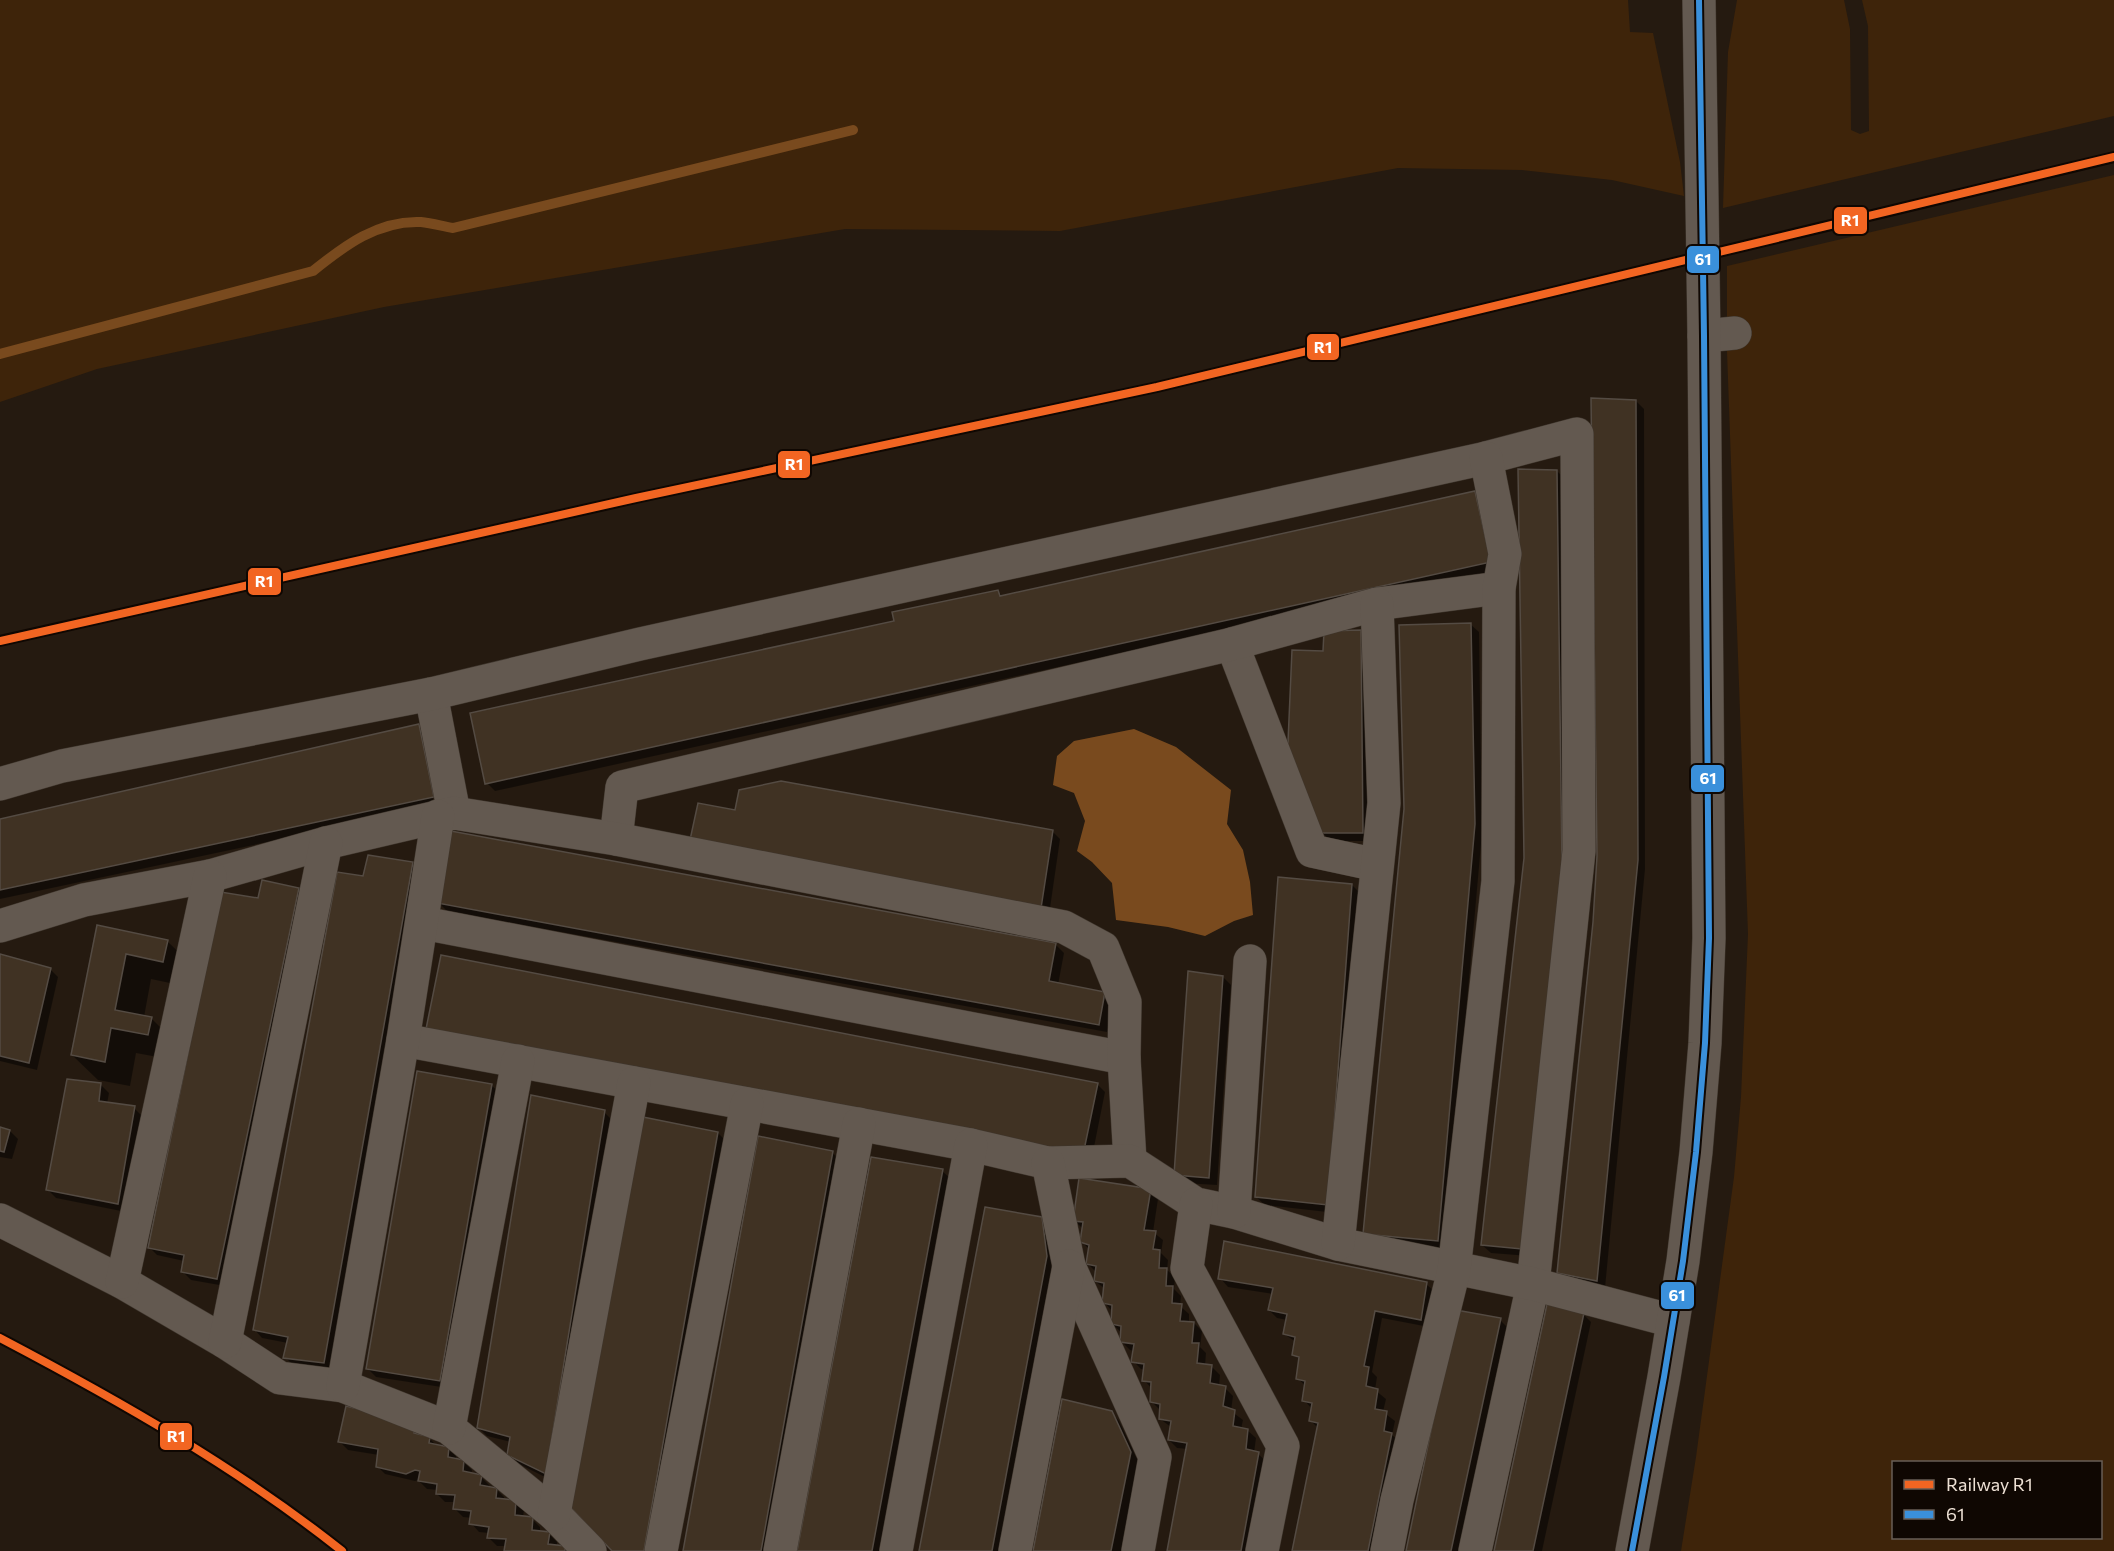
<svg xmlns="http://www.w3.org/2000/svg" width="2114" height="1551" font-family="Commissioner,sans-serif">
<rect width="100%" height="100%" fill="#251a10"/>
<g fill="#3e240a" fill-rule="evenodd">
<path d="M0 0H1628L1630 32 1653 33 1680 162 1684 196 1612 180 1522 170 1398 168 1060 231 845 229 384 307 97 369 0 402Z"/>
<path d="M1737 0H1844L1850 29 1851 130 1860 134 1869 131 1868 26 1862 0H2114V116L1723 208 1728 52Z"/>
<path d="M2114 175V1551H1681L1696 1457 1734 1177 1741 1097 1748 934 1727 351V266ZM1894 1462H2100V1538H1894Z"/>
</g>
<path fill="#794a1e" d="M1134 729 1176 747 1231 790 1227 824 1243 850 1250 882 1253 915 1234 921 1205 936 1168 927 1116 920 1112 883 1092 862 1077 851 1085 821 1074 793 1053 785 1057 756 1074 741Z"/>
<g fill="#0007" fill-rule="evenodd">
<path d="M1636 401 1644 409 1645 869 1605 1288 1567 1281 1558 1273 1594 922Z"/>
<path d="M1557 471 1565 479 1570 875 1529 1256 1491 1253 1482 1245 1526 858Z"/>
<path d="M1474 492 1483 500 1498 570 495 791 487 783 895 622 998 591 1003 597Z"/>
<path d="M1470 624 1479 632 1482 833 1445 1249 1372 1241Z"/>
<path d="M1360 632 1368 640 1370 841H1330L1322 832 1324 652Z"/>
<path d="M419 726 427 734 441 805 0 899V820ZM419 734H422L437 804 434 805Z"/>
<path d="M736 812 1052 831 1060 839 1049 915Z"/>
<path d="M412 864 420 872 332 1371 293 1365 285 1357 288 1343 262 1338 254 1329 364 878Z"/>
<path d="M1352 885 1360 893 1336 1213 1265 1205 1256 1197Z"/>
<path d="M298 889 306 897 225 1286 191 1280 183 1272 184 1261 157 1255 149 1247 259 900Z"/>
<path d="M439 903 1056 945 1064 953 1058 985 1105 993 1113 1001 1107 1032 447 911Z"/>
<path d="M98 927 167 941 193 966 189 987 151 979 144 1017 152 1019 177 1044 174 1060 136 1053 130 1086 98 1080 72 1055Z"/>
<path d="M0 956 50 969 58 977 37 1070 0 1061Z"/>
<path d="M442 957 1097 1084 1105 1092 1091 1162Z"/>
<path d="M1223 977 1231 985 1217 1185 1183 1183 1175 1175Z"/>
<path d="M101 1085 109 1093 107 1104 134 1108 142 1116 126 1212 56 1198 48 1190Z"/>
<path d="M491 1085 500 1093 448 1388 376 1377 368 1369Z"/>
<path d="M604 1112 612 1120 553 1481 517 1463 509 1455 511 1442 487 1436 478 1427Z"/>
<path d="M0 1129 10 1131 18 1139 12 1159 0 1157Z"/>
<path d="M718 1133 726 1141 653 1551H614Z"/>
<path d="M832 1152 840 1161 770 1551H685Z"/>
<path d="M942 1171 951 1179 881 1551H799Z"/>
<path d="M1150 1191 1158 1199 1153 1232 1163 1240 1161 1253 1168 1260 1167 1270 1175 1277 1174 1289 1181 1296 1180 1306 1189 1314V1323H1194L1202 1331 1200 1347 1206 1353 1205 1366 1212 1367 1220 1375 1219 1386 1225 1388 1233 1396 1231 1411 1243 1420 1241 1429 1247 1430 1256 1438 1254 1453 1258 1454 1267 1462 1250 1551H1168L1188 1449 1177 1448 1169 1440 1171 1427 1160 1419V1410L1152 1402V1389L1144 1380 1145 1370 1141 1369 1133 1361 1134 1351 1130 1350 1122 1342 1121 1332 1112 1324V1311L1104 1302 1105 1289 1095 1281 1096 1272 1088 1264 1090 1250 1082 1242V1228L1074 1220Z"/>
<path d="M1041 1218 1049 1227 1055 1265 1002 1551H920Z"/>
<path d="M1220 1278 1426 1284 1435 1292 1429 1327 1382 1318 1372 1372 1377 1377 1375 1390 1386 1399 1383 1412 1395 1421 1392 1435 1400 1442 1377 1551H1294L1319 1429 1311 1421 1312 1409 1304 1400 1305 1386 1298 1378 1300 1360 1294 1354 1296 1342 1284 1334 1287 1320 1277 1318 1269 1310 1273 1294 1228 1287Z"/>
<path d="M1583 1314 1591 1322 1542 1551H1496Z"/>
<path d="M1500 1320 1508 1328 1461 1551H1407Z"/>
<path d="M1111 1412 1119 1421 1138 1461 1121 1551H1034Z"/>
<path d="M415 1424 437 1446 448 1448 456 1456V1460L463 1461 472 1470 471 1475 481 1477 489 1485V1488L496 1489 504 1497V1500L515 1502 524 1510 523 1517 532 1519 540 1527V1532L549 1534 557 1542V1546L564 1548 568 1551H505L506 1546H497L489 1538V1533L479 1532 471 1523 472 1518 463 1517 455 1509V1502H445L437 1494 438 1490 427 1489 418 1480 415 1481 385 1474 377 1466 379 1455 348 1450 340 1442Z"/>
</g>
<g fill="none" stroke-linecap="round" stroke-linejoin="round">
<path stroke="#794a1e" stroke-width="10" d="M0 354 313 271C344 246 378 220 421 222 431 223 442 226 453 228L853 130"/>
</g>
<g fill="#403223" stroke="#544b43" stroke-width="1.5">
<path d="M1591 398 1636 400 1638 860 1597 1281 1557 1273 1593 922 1597 856Z"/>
<path d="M1518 469 1557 470 1562 866 1522 1249 1481 1245 1524 858Z"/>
<path d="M1475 491 1491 562 485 784 470 713 894 621 892 612 998 590 1000 596Z"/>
<path d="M1471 623 1475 824 1438 1241 1363 1234 1404 809 1399 625Z"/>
<path d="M1361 630 1363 833H1320L1287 765 1292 650 1323 651 1324 631Z"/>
<path d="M419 724 434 797 0 890V819Z"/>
<path d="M781 781 1053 830 1041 908 690 840 698 803 735 810 739 790Z"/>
<path d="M451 831 1056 943 1049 981 1105 992 1099 1025 437 903Z"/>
<path d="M368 855 413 862 324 1363 283 1358 288 1337 253 1330 337 872 363 876Z"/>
<path d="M1278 877 1352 884 1328 1205 1255 1197Z"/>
<path d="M262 880 299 888 217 1279 181 1272 184 1255 148 1248 221 892 258 898Z"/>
<path d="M97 925 168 940 163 962 126 954 115 1010 152 1017 148 1035 111 1028 105 1062 71 1055Z"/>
<path d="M0 954 51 968 29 1063 0 1056Z"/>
<path d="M441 955 1098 1083 1083 1155 426 1029Z"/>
<path d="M1188 971 1223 976 1209 1178 1174 1175Z"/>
<path d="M417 1071 492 1084 440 1381 366 1369Z"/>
<path d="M67 1079 101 1083 99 1101 135 1106 118 1204 46 1190Z"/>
<path d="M531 1095 605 1110 546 1474 507 1455 510 1437 477 1428Z"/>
<path d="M643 1117 718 1132 644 1551H612L570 1507Z"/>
<path d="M0 1127 10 1130 4 1152 0 1151Z"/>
<path d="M758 1136 833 1151 761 1551H683Z"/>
<path d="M871 1157 943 1169 872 1551H797Z"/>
<path d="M1079 1178 1151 1189 1144 1230 1156 1231 1153 1249 1160 1250 1159 1268H1167L1166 1286H1173L1172 1303 1182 1304 1180 1321 1194 1322 1192 1343H1199L1197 1363 1212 1365 1210 1383 1226 1386 1223 1406 1235 1410 1233 1426 1248 1429 1246 1449 1259 1452 1241 1551H1167L1187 1443 1168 1440 1171 1421 1159 1419 1160 1404 1150 1402 1151 1382 1142 1381 1144 1364 1131 1362 1134 1344 1120 1342 1121 1326 1111 1324 1112 1305 1102 1303 1104 1283 1094 1281 1096 1266 1086 1264 1089 1245 1080 1242 1083 1222 1073 1221Z"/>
<path d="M985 1207 1042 1217 1047 1256 992 1551H919Z"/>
<path d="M1224 1241 1427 1282 1421 1320 1375 1311 1364 1366 1369 1367 1366 1386 1378 1389 1375 1409 1387 1411 1384 1431 1392 1433 1368 1551H1292L1318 1423 1309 1421 1312 1403 1302 1401 1305 1381 1296 1379 1299 1357 1292 1355 1295 1337 1283 1334 1287 1314 1268 1310 1273 1288 1218 1279Z"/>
<path d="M1547 1304 1584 1313 1533 1551H1494Z"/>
<path d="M1456 1310 1501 1318 1451 1551H1406Z"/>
<path d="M1062 1399 1112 1411 1131 1452 1111 1551H1033Z"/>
<path d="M346 1406 416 1423 414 1433 430 1437 429 1443 449 1447 448 1457 464 1460 463 1471 482 1475 480 1485 497 1488 496 1498 516 1500 515 1515 533 1517 532 1530 550 1532 548 1544 565 1546V1551H504L506 1539 487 1538 489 1527 469 1524 471 1511 453 1509 455 1495 436 1494 437 1484 418 1481 420 1471 415 1470 406 1474 376 1467 378 1449 338 1442Z"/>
</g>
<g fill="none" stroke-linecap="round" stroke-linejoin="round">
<defs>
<g id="minor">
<path d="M1704 336 1735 333"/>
<path d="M1232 644 1312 851 1377 865"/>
<path d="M431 694 454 813"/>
<path d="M0 784 62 766 431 694 640 644 1486 458 1577 434 1579 851 1533 1284 1475 1551"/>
<path d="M616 839 622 787 1232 644 1377 604 1499 588"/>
<path d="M423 923 1124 1058"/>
<path d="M0 926 84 900 210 876 326 843 454 813 616 839 1064 927 1103 948 1125 1002 1124 1058 1130 1161"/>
<path d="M403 1040 971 1145 1048 1163 1130 1161 1196 1204 1234 1212 1338 1244 1533 1284 1673 1321"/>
<path d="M1048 1163 1069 1266 1155 1457 1138 1551"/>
<path d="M1196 1204 1187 1268 1283 1446 1262 1551"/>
<path d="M1234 1212 1250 961"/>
<path d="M0 1220 122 1282 225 1342 280 1378 343 1386 449 1428 554 1514 590 1551"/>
<path d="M1338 1244 1384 803 1377 604"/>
<path d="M122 1282 210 876"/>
<path d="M225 1342 326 843"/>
<path d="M343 1386 403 1040 438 816"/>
<path d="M449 1428 518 1061"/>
<path d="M554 1514 634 1083"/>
<path d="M661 1551 747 1104"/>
<path d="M780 1551 859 1124"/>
<path d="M896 1551 971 1145"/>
<path d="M1015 1551 1069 1266"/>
<path d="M1387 1551 1397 1500 1454 1270 1498 881 1499 588 1505 554 1486 458"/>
<path d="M1632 1551 1664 1377 1683 1261 1696 1152 1705 1043 1709 938 1704 336 1699 0"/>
</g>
</defs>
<use href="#minor" stroke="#3f362d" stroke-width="34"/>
<use href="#minor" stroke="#635950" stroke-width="33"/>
<defs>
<path id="bus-1" d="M1632 1551 1664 1377 1683 1261 1696 1152 1705 1043 1709 938 1704 336 1699 0"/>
</defs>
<use href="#bus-1" stroke="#0f0702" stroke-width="10"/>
<use href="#bus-1" stroke="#3a90db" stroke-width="6"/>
<defs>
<g id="rail-1">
<path d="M0 641 636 498 1157 387 2114 157"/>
<path d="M0 1338C118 1400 238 1468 342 1551"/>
</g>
</defs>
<use href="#rail-1" stroke="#0f0702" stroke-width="12"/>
<use href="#rail-1" stroke="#f26522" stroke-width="8"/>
</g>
<g stroke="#0f0702" stroke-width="2">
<rect x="1833" y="206" width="35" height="29" rx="6" fill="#f26522"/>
<rect x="1686" y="245" width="34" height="29" rx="6" fill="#3a90db"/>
<rect x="1306" y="333" width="34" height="28" rx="6" fill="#f26522"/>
<rect x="777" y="450" width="34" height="29" rx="6" fill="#f26522"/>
<rect x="247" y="567" width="35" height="29" rx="6" fill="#f26522"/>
<rect x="1690" y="764" width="35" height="29" rx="6" fill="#3a90db"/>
<rect x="1660" y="1281" width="35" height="29" rx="6" fill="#3a90db"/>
<rect x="159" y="1422" width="34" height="29" rx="6" fill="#f26522"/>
</g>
<g font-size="16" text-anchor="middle" font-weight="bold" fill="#fff">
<text x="1850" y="226">R1</text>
<text x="1703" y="265">61</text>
<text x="1323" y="353">R1</text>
<text x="794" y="470">R1</text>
<text x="264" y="587">R1</text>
<text x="1708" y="784">61</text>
<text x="1677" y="1301">61</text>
<text x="176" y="1442">R1</text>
</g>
<rect x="1892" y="1461" width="210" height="78" fill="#0f0702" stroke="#685e56" stroke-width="1.5"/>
<rect x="1904" y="1480" width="30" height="9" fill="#f26522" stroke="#685e56" stroke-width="1.5"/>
<text x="1946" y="1491" font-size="18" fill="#eee1d5">Railway R1</text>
<rect x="1904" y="1510" width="30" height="9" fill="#3a90db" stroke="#685e56" stroke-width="1.5"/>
<text x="1946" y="1521" font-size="18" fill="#eee1d5">61</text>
</svg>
